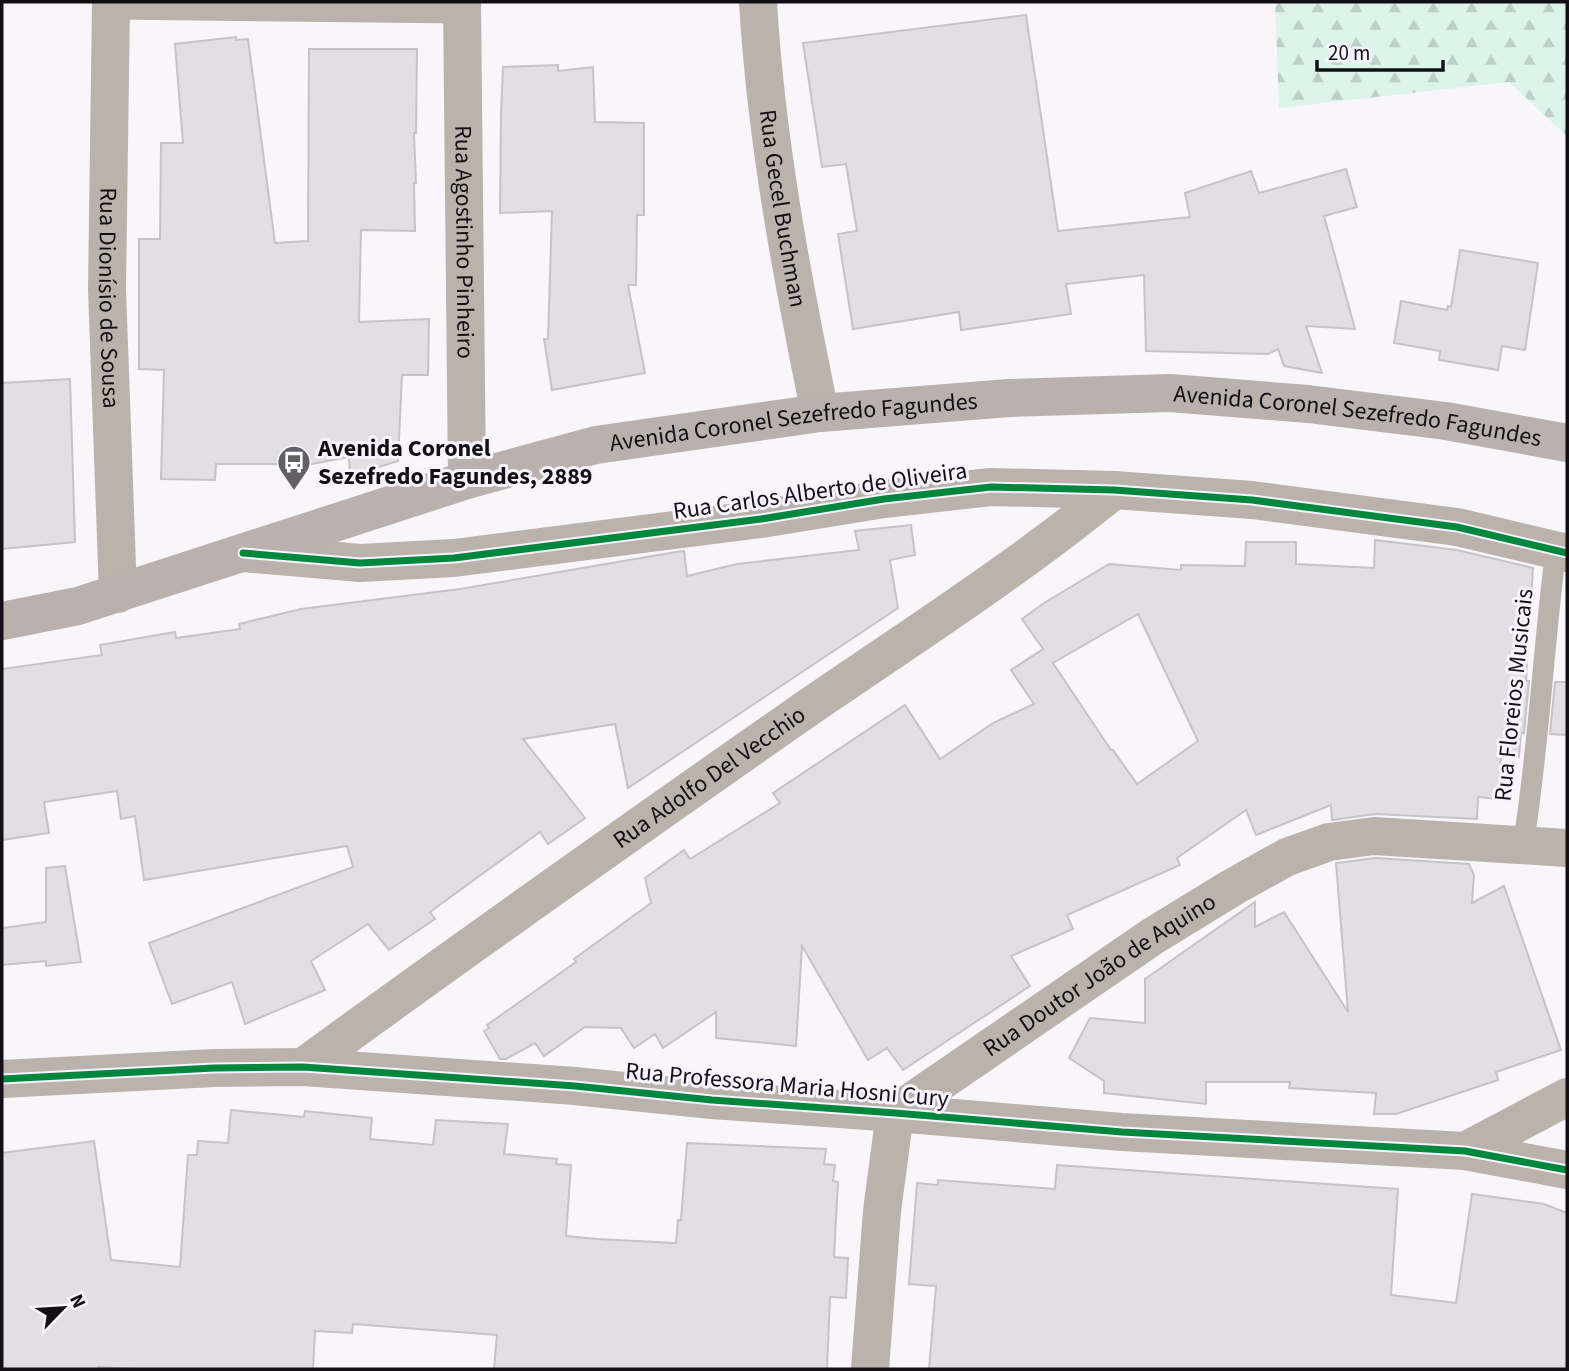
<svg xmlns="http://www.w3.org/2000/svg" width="1569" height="1371" font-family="'Source Sans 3',sans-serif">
<defs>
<pattern id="forest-firs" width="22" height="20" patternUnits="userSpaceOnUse" patternTransform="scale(1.75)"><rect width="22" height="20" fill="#dcf4ea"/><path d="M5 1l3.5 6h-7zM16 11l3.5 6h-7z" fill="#bcd0c8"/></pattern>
</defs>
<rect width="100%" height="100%" fill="#f8f6fb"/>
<path fill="url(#forest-firs)" d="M1275 2H1567V136L1509 82 1279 108Z"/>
<g fill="#e1dfe4" stroke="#c5c3c8" stroke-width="2" fill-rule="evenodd">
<path d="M1026 15 1058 231 1190 217 1185 193 1251 171 1259 193 1346 169 1357 207 1324 216 1355 329 1306 326 1322 373 1284 366 1278 349 1268 354 1146 351 1144 275 1066 284 1071 314 961 330 959 312 853 329 838 234 857 231 846 164 822 167 803 43Z"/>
<path d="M236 37V40L248 39 275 243 308 241 309 49H417L416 133H414L416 183H414L415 231 361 230 359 322 429 319 428 375H402L398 461 350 476 349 457 285 469V464H216L215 480 161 479 164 370 139 369V239H160L161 143H183L175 44Z"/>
<path d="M558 65V71L593 67 595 122 644 123V215H637L636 285H628L645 373 552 390 544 339H548L552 211 500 213 501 114 503 67Z"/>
<path d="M1460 250 1538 263 1525 350 1502 346 1498 370 1439 360 1440 351 1394 343 1401 301 1447 310 1448 306 1451 307Z"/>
<path d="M70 379 75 542 2 549V383Z"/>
<path d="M911 525 915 555 890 560 898 608 628 788 615 724 523 739 585 818 548 844 540 832 430 912 435 919 389 950 368 924 311 961 325 990 245 1024 232 982 172 1004 149 943 353 867 347 846 144 880 135 816 121 819 117 791 44 802 49 833 2 840V669L102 655 100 645 175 632 176 638 240 629 239 624 301 609 460 589 670 553 684 551 687 576 737 564 859 550 855 531Z"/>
<path d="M1375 540 1457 550 1533 568 1527 659 1526 681H1529L1524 733H1521L1519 757 1501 756 1498 799 1478 797 1477 819 1375 814 1332 820 1331 805 1256 835 1246 810 1177 858 1180 865 1067 915 1073 929 1011 956 1030 986 903 1070 887 1048 868 1060 802 946 796 1046 716 1038V1012L663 1048 655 1034 634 1048 621 1028 585 1027 544 1056 535 1043 506 1059H500L484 1031 489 1028 487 1025 576 962 574 959 651 903 645 878 684 850 690 859 780 803 773 793 905 705 940 759 993 723 1034 704 1011 670 1043 649 1022 619 1044 603 1109 564 1181 570V565L1245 566 1246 542H1296V564L1374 568ZM1138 614 1198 741 1137 784 1113 750H1111L1053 663Z"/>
<path d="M1555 682H1567V735L1550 734Z"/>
<path d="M1375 858 1469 864 1474 875 1472 903 1504 886 1561 1050 1496 1072 1498 1080 1396 1114H1374L1376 1093 1289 1088 1290 1082H1206V1104L1104 1093V1081L1069 1058 1090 1018 1145 1023V979L1255 902V927L1284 912 1348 1012 1336 863Z"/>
<path d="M65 866 81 962 46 966V961L2 965V928L46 922V868Z"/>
<path d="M231 1110 304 1117 305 1111 372 1118 370 1139 433 1145 436 1120 508 1124 504 1154 557 1159 556 1164 571 1165 566 1236 597 1239 676 1243 678 1220H681L687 1143 826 1149 824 1164 835 1165 833 1181 838 1182 834 1257 848 1258 846 1298 830 1297 827 1369H494L497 1335 353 1324 352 1333 315 1331 313 1369H135L98 1367V1369H2V1153L94 1141 111 1260 180 1267 188 1155H197L198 1141 228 1143Z"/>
<path d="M1057 1165 1398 1189 1391 1295 1456 1303 1472 1194 1544 1204 1567 1213V1369H929L936 1286 909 1284 917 1183 938 1185V1180L1055 1189Z"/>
</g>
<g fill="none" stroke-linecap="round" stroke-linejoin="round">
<g stroke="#bbb2ac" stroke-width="21">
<path d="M111 9 462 13"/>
<path d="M1523 846C1539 748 1543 648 1556 550"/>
</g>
<g stroke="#bbb2ac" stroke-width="38">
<path id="s1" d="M111 2 107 289 118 594"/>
<path id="s2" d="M462 2 467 480"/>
<path id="s3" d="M758 2C766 140 792 277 820 413"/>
<path d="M243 553 360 563 454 558 761 519 884 499 991 487 1114 490 1252 500 1457 527 1567 553"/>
<path id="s4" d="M303 1067C467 947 633 830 799 714 905 641 1015 571 1114 490"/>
<path d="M2 1079 214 1068 303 1067 575 1086 712 1100 895 1113 1122 1132 1465 1151 1567 1170"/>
<path d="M1465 1151 1567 1097"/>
<path id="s5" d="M870 1369 882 1211 895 1113 1153 936 1233 887 1287 857 1329 842 1374 836 1567 848"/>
</g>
<path stroke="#bab1ac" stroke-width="38" id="s6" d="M2 621 78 606 467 480 596 445 820 413 1009 398 1170 393 1308 404 1446 421 1567 443"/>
<defs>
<g id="cycleway">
<path d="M243 553 360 563 454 558 761 519 884 499 991 487 1114 490 1252 500 1457 527 1567 553"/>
<path d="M2 1079 214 1068 303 1067 575 1086 712 1100 895 1113 1122 1132 1465 1151 1567 1170"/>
</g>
</defs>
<use href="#cycleway" stroke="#f7f3fe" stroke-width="11"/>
<use href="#cycleway" stroke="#00873e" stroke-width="7"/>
</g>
<defs>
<symbol id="bus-pin" viewBox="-11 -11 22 30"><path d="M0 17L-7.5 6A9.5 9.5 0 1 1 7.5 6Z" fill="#626066" stroke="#f7f3fe"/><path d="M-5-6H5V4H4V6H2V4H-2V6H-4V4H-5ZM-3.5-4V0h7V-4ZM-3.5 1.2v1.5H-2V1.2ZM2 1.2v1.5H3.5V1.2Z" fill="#fff"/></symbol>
</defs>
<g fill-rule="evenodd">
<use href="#bus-pin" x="275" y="443" width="38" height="52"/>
</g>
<g text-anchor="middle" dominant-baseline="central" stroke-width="6" stroke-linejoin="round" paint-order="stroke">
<g font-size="24" fill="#121016" stroke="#f7f3fe">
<text stroke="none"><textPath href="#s3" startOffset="208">Rua Gecel Buchman</textPath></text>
<text stroke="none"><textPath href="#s2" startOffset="240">Rua Agostinho Pinheiro</textPath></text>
<text stroke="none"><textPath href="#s1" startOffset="296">Rua Dionísio de Sousa</textPath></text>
<text stroke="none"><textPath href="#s6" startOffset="1386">Avenida Coronel Sezefredo Fagundes</textPath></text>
<text stroke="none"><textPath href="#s6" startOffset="819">Avenida Coronel Sezefredo Fagundes</textPath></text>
<text transform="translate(820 491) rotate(-8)">Rua Carlos Alberto de Oliveira</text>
<text transform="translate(1514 695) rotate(-84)">Rua Floreios Musicais</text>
<text stroke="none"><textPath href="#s4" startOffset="499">Rua Adolfo Del Vecchio</textPath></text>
<text stroke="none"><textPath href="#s5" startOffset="504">Rua Doutor João de Aquino</textPath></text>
<text transform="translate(787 1085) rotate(5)">Rua Professora Maria Hosni Cury</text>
</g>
<g font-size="24" font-weight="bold" fill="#121016" stroke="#f7f3fe" text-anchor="start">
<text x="318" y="448">Avenida Coronel<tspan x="318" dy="28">Sezefredo Fagundes, 2889</tspan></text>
</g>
</g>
<rect width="1569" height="1371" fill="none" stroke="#121016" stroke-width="7"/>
<g transform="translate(63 1308) rotate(65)" stroke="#f7f3fe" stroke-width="5" paint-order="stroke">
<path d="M0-5L12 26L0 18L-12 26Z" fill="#121016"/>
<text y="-10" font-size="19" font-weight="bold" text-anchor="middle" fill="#121016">N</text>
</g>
<path d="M1317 60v10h126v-10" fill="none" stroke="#121016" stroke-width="3.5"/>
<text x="1328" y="60" font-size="21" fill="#121016" stroke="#f7f3fe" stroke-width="5" paint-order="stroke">20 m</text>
</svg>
